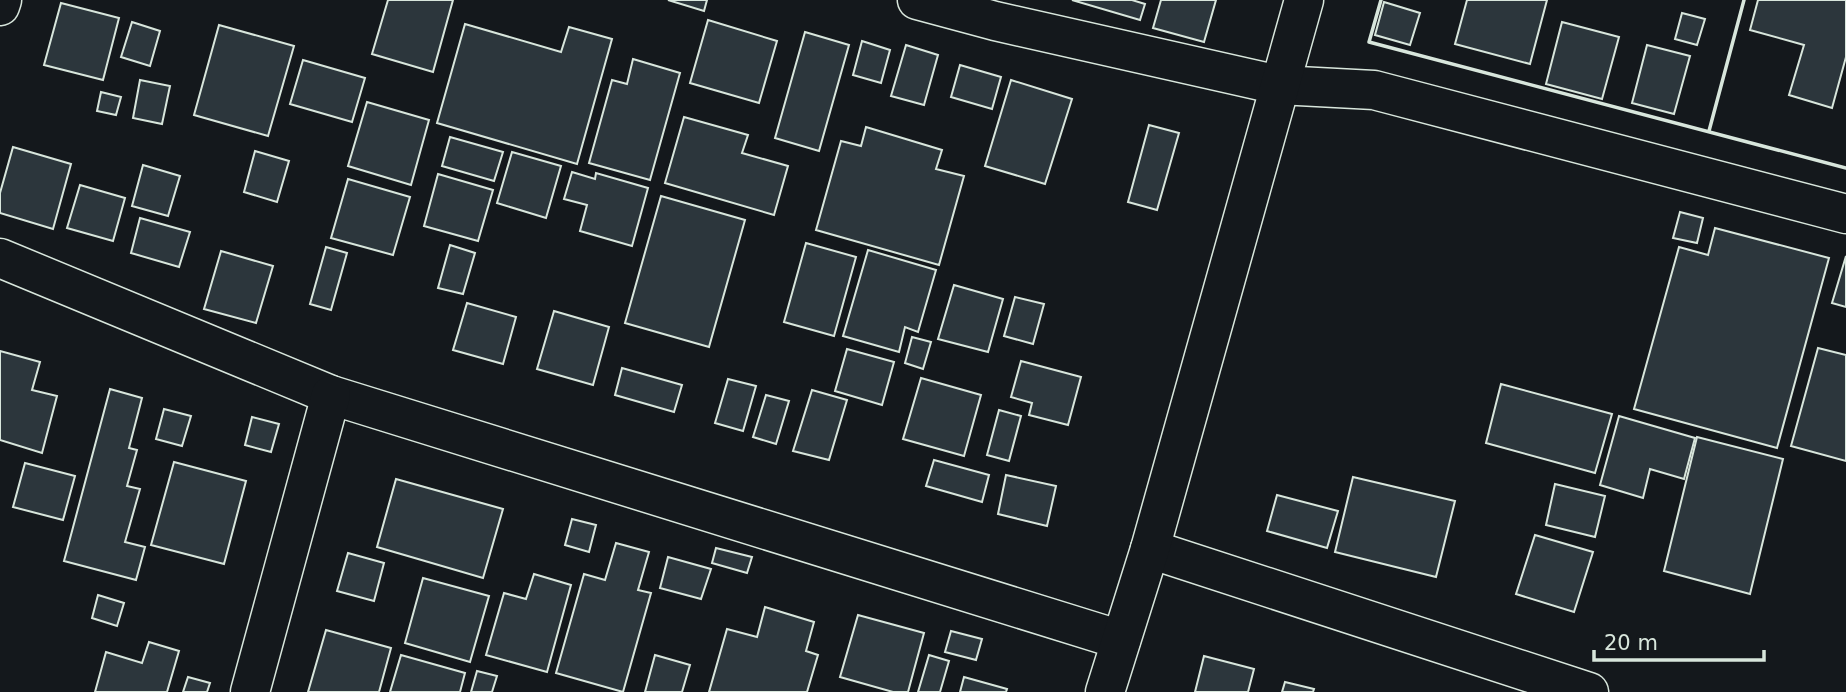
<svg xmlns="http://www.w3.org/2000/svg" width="1846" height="692" font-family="'DejaVu Sans',sans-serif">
<rect width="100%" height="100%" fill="#14181c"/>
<g fill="#2c363c" stroke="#d8e6dc" stroke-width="2">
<path d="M388 0H453L433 72 372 54Z"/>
<path d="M668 0H707L704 11Z"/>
<path d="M1072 0H1132L1145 4 1140 20Z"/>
<path d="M1161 0H1216L1204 42 1153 28Z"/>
<path d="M1467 0H1547L1530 64 1455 44Z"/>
<path d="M1758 0H1846V57L1832 108 1789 95 1804 45 1750 30Z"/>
<path d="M1384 2 1420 13 1410 45 1375 35Z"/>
<path d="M61 3 119 18 103 80 44 65Z"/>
<path d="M1682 13 1705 19 1697 45 1675 39Z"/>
<path d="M708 20 777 41 759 103 690 83Z"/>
<path d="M132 22 160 31 150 66 121 57Z"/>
<path d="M1562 22 1619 37 1602 99 1546 84Z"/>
<path d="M465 24 561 52 569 27 612 39 577 164 437 123Z"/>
<path d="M219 25 294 46 268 136 194 115Z"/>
<path d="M805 32 849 45 819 151 775 138Z"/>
<path d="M862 41 890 50 881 83 853 75Z"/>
<path d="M906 45 938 55 924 105 891 96Z"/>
<path d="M1647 45 1690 56 1674 114 1632 103Z"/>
<path d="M633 59 680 73 650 180 589 163 612 80 627 84Z"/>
<path d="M303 60 365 78 352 122 290 104Z"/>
<path d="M960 65 1001 77 992 109 951 97Z"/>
<path d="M140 80 170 86 162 124 133 118Z"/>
<path d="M1011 80 1072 99 1045 184 985 166Z"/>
<path d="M101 92 121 97 116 115 97 111Z"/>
<path d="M367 102 429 120 411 185 348 166Z"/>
<path d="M684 117 748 135 742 153 788 166 774 215 665 183Z"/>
<path d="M1149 125 1179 133 1157 210 1128 202Z"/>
<path d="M866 127 942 150 936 169 964 176 939 265 816 230 841 141 861 146Z"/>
<path d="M450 137 503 152 494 181 442 166Z"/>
<path d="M13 147 71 164 53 229 0 213V193Z"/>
<path d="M255 151 289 161 277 202 244 192Z"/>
<path d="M512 152 561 166 546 218 497 203Z"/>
<path d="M143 165 180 176 168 216 132 206Z"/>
<path d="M572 172 595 179 596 173 648 188 632 246 580 231 587 205 564 199Z"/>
<path d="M438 174 493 190 478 241 424 226Z"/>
<path d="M348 179 410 197 393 255 331 238Z"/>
<path d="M80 185 125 198 113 241 67 228Z"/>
<path d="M661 196 745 220 709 347 625 323Z"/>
<path d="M1680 212 1703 218 1697 243 1673 238Z"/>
<path d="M140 218 190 232 179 267 131 253Z"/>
<path d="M1715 228 1829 258 1777 448 1634 409 1679 247 1708 255Z"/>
<path d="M806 243 856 257 834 336 784 322Z"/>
<path d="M450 245 475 253 463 294 438 288Z"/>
<path d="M326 247 347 253 331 310 310 304Z"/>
<path d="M868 250 936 270 918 332 905 327 899 352 843 336Z"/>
<path d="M221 251 273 266 256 323 204 309Z"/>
<path d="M1846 256V307L1832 303Z"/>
<path d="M954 285 1003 299 988 352 938 339Z"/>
<path d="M1015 297 1044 304 1033 344 1004 336Z"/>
<path d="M467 303 516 317 503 364 453 350Z"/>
<path d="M554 311 609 327 593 385 537 369Z"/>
<path d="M912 337 931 342 923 369 905 363Z"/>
<path d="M1818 348 1846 355V461L1791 446Z"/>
<path d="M847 349 894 362 882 405 835 391Z"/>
<path d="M0 351 40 362 32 390 57 396 42 453 0 440Z"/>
<path d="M1021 361 1081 377 1068 425 1029 415 1032 403 1011 397Z"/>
<path d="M622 368 682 385 674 412 615 395Z"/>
<path d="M921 378 981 395 964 456 903 439Z"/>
<path d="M728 379 756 386 743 431 715 423Z"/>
<path d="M1501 384 1612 414 1595 473 1486 443Z"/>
<path d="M110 389 142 398 129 448 137 450 127 486 140 489 125 542 145 547 136 580 64 561Z"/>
<path d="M812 390 847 400 829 460 793 451Z"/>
<path d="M766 395 789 401 776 444 753 437Z"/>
<path d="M164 409 191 416 182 446 156 439Z"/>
<path d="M999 410 1021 416 1009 461 987 455Z"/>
<path d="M1619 416 1695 438 1684 479 1650 469 1643 498 1600 485Z"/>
<path d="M252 417 279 424 271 452 245 445Z"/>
<path d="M1697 437 1783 459 1750 594 1664 571Z"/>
<path d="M934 460 989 475 982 502 926 486Z"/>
<path d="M174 462 246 481 224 564 151 545Z"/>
<path d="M25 463 75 476 63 520 13 507Z"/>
<path d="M1006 475 1056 486 1047 526 998 514Z"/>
<path d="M1353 477 1455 501 1436 577 1335 552Z"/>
<path d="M396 479 503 509 483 578 377 547Z"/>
<path d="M1555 484 1605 496 1595 537 1546 525Z"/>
<path d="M1277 495 1338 511 1327 548 1267 531Z"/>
<path d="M572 519 596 525 589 552 565 545Z"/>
<path d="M1535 535 1593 552 1574 612 1516 594Z"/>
<path d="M616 543 649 552 638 590 651 593 623 692 556 673 584 574 605 580Z"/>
<path d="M716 548 752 557 747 573 712 563Z"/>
<path d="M348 553 384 563 374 601 337 591Z"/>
<path d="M668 557 711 569 701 599 660 588Z"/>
<path d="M534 574 571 585 547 672 486 655 504 593 526 599Z"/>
<path d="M423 578 489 596 470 662 405 643Z"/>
<path d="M98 595 124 603 117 626 92 618Z"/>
<path d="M765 607 814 622 806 651 818 655 807 692H709L727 629 757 637Z"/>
<path d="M858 615 924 633 908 692H893L840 677Z"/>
<path d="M326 630 391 648 379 692H308Z"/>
<path d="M951 631 982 639 976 660 945 652Z"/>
<path d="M149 642 179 651 167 692H95L106 652 142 663Z"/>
<path d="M401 655 465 673 460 692H390Z"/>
<path d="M655 655 690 665 682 692H645Z"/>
<path d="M929 655 949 661 940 692H918Z"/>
<path d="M1204 656 1254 669 1248 692H1195Z"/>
<path d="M477 671 497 676 492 692H471Z"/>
<path d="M188 677 210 683 207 692H183Z"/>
<path d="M964 677 1007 689 1006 692H960Z"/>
<path d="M1285 682 1314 689 1313 692H1282Z"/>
</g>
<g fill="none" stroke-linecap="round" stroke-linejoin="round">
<defs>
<g id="minor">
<path d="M917 0 995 21 1279 85 1374 90 1846 214"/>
<path d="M0 6 2 0"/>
<path d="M0 258 331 395 1121 640"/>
<path d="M1150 549 1589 692"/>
<path d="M250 692 331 395"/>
<path d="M1105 692 1150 549 1304 0"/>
</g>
</defs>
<use href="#minor" stroke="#d8e6dc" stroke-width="41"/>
<use href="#minor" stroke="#14181c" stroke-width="38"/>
<g stroke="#d8e6dc" stroke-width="3.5">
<path d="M1381 0 1369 42 1846 168"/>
<path d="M1709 131 1744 0"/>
</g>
</g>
<path d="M1594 650v10h170v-10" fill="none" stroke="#d8e6dc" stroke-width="3.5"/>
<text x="1604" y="650" font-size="21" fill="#d8e6dc" stroke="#14181c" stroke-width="5" paint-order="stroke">20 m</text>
</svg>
